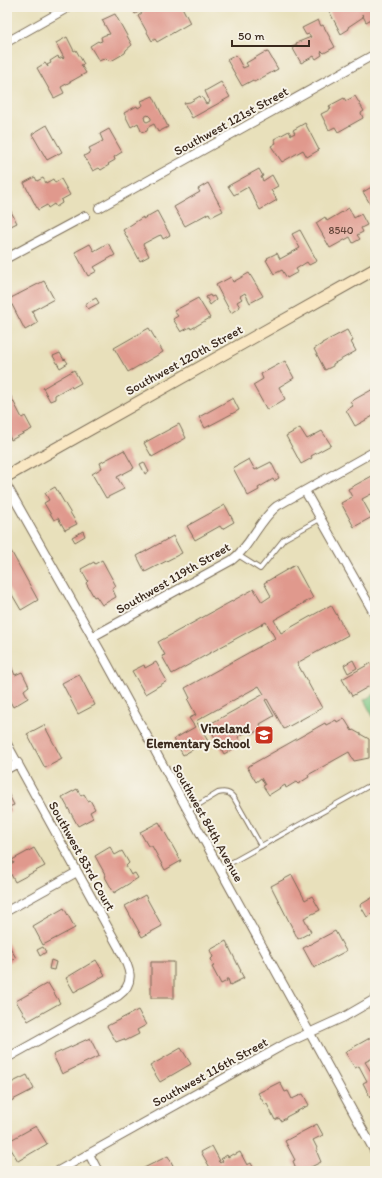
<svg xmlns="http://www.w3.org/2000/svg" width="382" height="1178" font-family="Itim,sans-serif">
<rect width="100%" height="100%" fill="#f7f3e8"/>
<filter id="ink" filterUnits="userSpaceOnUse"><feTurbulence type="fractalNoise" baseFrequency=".025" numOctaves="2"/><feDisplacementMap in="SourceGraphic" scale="8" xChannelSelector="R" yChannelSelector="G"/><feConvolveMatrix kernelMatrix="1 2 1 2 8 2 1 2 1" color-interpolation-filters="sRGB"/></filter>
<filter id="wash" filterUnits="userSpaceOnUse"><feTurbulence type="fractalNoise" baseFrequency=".012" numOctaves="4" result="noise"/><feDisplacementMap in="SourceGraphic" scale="16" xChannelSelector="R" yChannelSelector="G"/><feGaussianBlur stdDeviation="0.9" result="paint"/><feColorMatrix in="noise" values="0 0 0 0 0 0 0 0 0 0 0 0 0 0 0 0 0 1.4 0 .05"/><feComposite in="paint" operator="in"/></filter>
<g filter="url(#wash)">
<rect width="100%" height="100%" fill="#e8e0bb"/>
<path fill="#7dc784" stroke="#5c7851" d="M375 694V720L364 700Z"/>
<g id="blocks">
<g fill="#e0998d" fill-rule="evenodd">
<path d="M131 7H146L148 10 153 7H182L190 23 157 42 155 39 152 41 138 16 143 12 142 10 135 14Z"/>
<path d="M327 7H373L375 10V17L366 22 362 14 363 17 348 27 349 29 341 34Z"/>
<path d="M115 14 132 45 126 50 125 53 111 61 108 60 106 58 99 61 90 46 98 41 99 42 102 41 101 37 105 35 110 34 102 20Z"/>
<path d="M318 20 321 26 323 25 335 47 324 53 322 51 321 52 322 55 316 59 314 56 301 63 292 47 297 45 296 43 311 37 309 34 306 35 302 28Z"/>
<path d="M67 37 74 51 76 50 84 64 81 65 86 73 61 87 64 93 54 98 37 68 45 63 48 67 47 65 51 63 50 61 58 56 59 59 62 57 63 59 64 58 56 43Z"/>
<path d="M265 52V53L268 52 278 69 254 82 253 80 242 86 227 60 236 55 243 68 248 66 246 63Z"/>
<path d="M221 82 230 97 192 118 184 103 190 102 200 96 201 98 202 97 206 104 210 102 205 91Z"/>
<path d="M153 96 168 127 158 132 154 124 148 127 147 131 144 132 141 131 138 123 131 127 124 113 137 106 138 108 143 105 141 101ZM148 115 151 118V120L147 122 145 121 144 117Z"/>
<path d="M355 96 364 111 361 113 363 118 338 132 335 127 329 130 321 114 331 109 329 106 344 98 346 101Z"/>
<path d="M305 123 319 150 307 157 303 150 282 162 271 146 276 143 274 139 289 131 291 135 295 133 293 130Z"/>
<path d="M47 125 62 152 47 160 32 134Z"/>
<path d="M109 129 122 152 114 157 115 160 108 164 109 165 101 170 99 168 93 171 84 156 91 152 89 148 103 141 100 134Z"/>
<path d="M259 169 263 176 261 177 263 181 272 175 278 186 271 190 277 200 260 210 248 187 234 195 228 186Z"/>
<path d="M35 177 37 181 43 178 46 183 53 179 55 183 61 179 70 195 61 200 62 203 56 207 54 204 48 208 47 205 38 210 24 183Z"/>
<path d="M208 183 223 211 211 217 209 213 185 226 174 207 200 192 198 189Z"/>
<path d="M375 185V212L363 192Z"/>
<path d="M7 204 17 223 7 228Z"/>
<path d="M349 208 354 218 361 214 367 225 361 228 363 232 357 235 360 239 353 243 350 237 330 248 316 223 325 217 327 221Z"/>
<path d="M157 211 170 235 163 239 161 235 158 236 143 244 149 256 140 261 123 230 143 217V219Z"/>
<path d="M300 230 317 261 309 265 307 262 296 269 298 272 287 278 282 270 274 274 266 260 268 259 267 258 277 253 280 259 300 248 292 234Z"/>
<path d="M108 243 115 255 94 267 97 271 88 276 75 252 90 244 94 251Z"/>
<path d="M249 273 263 296 250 303 245 293 240 296 242 299 237 302 240 307 231 313 216 285 231 277 233 282Z"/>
<path d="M44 281 54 299 32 311 38 323 25 330 9 299Z"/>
<path d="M210 295 211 297 214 296 216 300 210 305 206 297Z"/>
<path d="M96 298 99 303 88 309 85 304Z"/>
<path d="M198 298 210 318 191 329 190 327 181 332 173 319 178 316 174 311Z"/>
<path d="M149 328 163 352 128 372 114 348Z"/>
<path d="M347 330 353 341 351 342 356 351 333 364V366L325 370 314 349 322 344V343Z"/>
<path d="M60 353 64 360 65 359 68 363 60 368 53 356Z"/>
<path d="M285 361 294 378 279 387 285 399 267 410 253 385 263 379 261 374Z"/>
<path d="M74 370 81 383 72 388 71 386 55 395V399L50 401 43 388Z"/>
<path d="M375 388V415L355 426 346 410 353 406 350 402Z"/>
<path d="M7 389 22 418 25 416 32 429 11 440 7 431Z"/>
<path d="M233 398 239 410 205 428 199 417Z"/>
<path d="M179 424 186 438 152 457 144 443Z"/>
<path d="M300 428 307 439 322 431 331 445 311 456 312 458 301 464 286 436Z"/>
<path d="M124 450 134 468 117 477 124 489 106 498 92 474 102 468 100 463Z"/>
<path d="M249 459 255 470 271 462 279 478 274 481 273 479 258 488 259 490 248 496 233 468Z"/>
<path d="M144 462 149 472 145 474 140 464Z"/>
<path d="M372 476 375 482V492L362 499 372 517 354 527 341 503 352 497 348 489Z"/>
<path d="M55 487 77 524 65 530 58 518 54 520 44 503 49 500 45 493Z"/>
<path d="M225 505 234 522 222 529 220 526 195 540 187 526Z"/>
<path d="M83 531 85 536 75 542 72 537Z"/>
<path d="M173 536 182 553 145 572 137 556Z"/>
<path d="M11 551 38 600 21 610 7 586V553Z"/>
<path d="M102 560 116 586 112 588 116 597 102 605 96 596 94 597 86 583 88 581 81 569 94 562 95 564Z"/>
<path d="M295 565 313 598 274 620 281 633 331 605 348 635 297 663 322 708 284 729 267 699 265 700 274 716 260 724 262 728 252 734 250 730 238 737 242 744 224 754 208 725 264 694 259 686 196 721 208 741 183 755 174 739 195 727 189 718 196 715 188 700 190 698 185 688 275 638 266 622 172 674 162 656 165 655 158 642 254 589 262 602 271 596 264 583Z"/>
<path d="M353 660 357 668 348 673 344 665Z"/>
<path d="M156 662 167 681 145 694 132 671 144 665 145 668Z"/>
<path d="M371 663 375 672V683L352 696 342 679Z"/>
<path d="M11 666 15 675 22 672 29 686 24 690 28 698 13 707 7 696V668Z"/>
<path d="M79 674 95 705 78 714 62 683Z"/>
<path d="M344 718 352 731 353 730 369 739V758L354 761 349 752 308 775 309 777 298 784 296 782 286 788 285 785 269 795 263 786 265 785 261 778 256 782 247 767 325 723 326 725 336 720 337 722Z"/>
<path d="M44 725 62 759 45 768 27 734Z"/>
<path d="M77 789 81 796 84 794 88 801 90 800 95 809 90 812 93 818 78 826 62 797Z"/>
<path d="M7 793H8L14 805 9 807 11 812 7 814Z"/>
<path d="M159 822 181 861 165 870 152 846H148L140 832Z"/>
<path d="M110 847 115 855 122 851 129 863 126 866 131 875 135 873 138 878 114 893 105 877 106 876 95 856Z"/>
<path d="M34 848 45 866 15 882 7 867 14 863 12 860Z"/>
<path d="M292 875 305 900 312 896 320 910 304 918 311 932 298 939 271 886Z"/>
<path d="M145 895 162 926 142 937 125 906Z"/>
<path d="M375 896V912L367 917 360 905Z"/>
<path d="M64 908 75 928 43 945 33 926Z"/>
<path d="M335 931 346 951 314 968 303 948Z"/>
<path d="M226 941 241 971H240L244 978 230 985 228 979H226L227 981 221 984 212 967 214 966 211 959 213 957 210 950Z"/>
<path d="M7 942 16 958 7 963Z"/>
<path d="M43 947 46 952 40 956 37 950Z"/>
<path d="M51 960 56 962 54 970 49 969Z"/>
<path d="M96 960 105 975 74 992 66 978Z"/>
<rect x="151" y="962" width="23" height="36"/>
<path d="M48 983 60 1003 28 1021 16 1001Z"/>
<path d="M138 1010 146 1025 137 1030 139 1034 125 1041 124 1039 116 1042 107 1026Z"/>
<path d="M375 1035V1057L365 1062 375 1078V1094L370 1097 363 1083 367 1081 359 1066 355 1068 345 1052Z"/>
<path d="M90 1038 99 1056 62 1074 53 1055Z"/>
<path d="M181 1048 191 1064 160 1082 150 1066Z"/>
<path d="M27 1075 34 1089 7 1103V1085Z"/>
<path d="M280 1082 285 1092 288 1091 292 1099 303 1094 309 1105 286 1117V1118L281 1121 279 1118 275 1120 267 1104 265 1105 258 1093Z"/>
<path d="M317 1124 323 1135 313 1140 318 1150H316L321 1162 309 1168 311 1171H297L293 1161 295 1160 285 1141Z"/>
<path d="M36 1126 47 1144 18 1161 7 1142Z"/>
<path d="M212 1146 220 1161H218L220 1163 223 1161 221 1159 227 1155 228 1157 233 1154 234 1155 240 1152 247 1165 251 1163 255 1171H212L201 1152Z"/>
<path d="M168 1156 176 1171H138Z"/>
<path d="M201 1168 203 1171H194Z"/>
</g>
</g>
</g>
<g filter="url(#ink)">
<use href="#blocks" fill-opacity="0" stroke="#786a55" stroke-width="1"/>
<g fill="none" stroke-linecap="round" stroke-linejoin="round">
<defs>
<g id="lane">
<path d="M238 555 260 569 284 539 320 519"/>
<path d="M188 811 218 793C225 791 230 792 234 798L261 846"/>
<path d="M220 869 367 787"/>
</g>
<g id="street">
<path d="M7 42 69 7"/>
<path d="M99 208 375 54"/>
<path d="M7 258 85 216"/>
<path d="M7 486 102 654 375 1152"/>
<path d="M305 491 375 615"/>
<path d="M92 637 232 560C251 546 258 521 277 506L375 451"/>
<path d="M7 744 118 946C127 964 139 981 118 996L7 1058"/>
<path d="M7 769 18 763"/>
<path d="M7 911 77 872"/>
<path d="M89 1154 98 1171"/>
<path d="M58 1171 287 1043 344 1017 375 999"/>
</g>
<path id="secondary" d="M7 476 375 269"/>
</defs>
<use href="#lane" stroke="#786a55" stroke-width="6"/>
<use href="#street" stroke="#786a55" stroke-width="10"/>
<use href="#secondary" stroke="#786a55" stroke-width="13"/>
<use href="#lane" stroke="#fff" stroke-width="4"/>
<use href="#street" stroke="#fff" stroke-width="8"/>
<use href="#secondary" stroke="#f9e7c3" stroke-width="11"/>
</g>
</g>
<defs>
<symbol id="school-square" viewBox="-11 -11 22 22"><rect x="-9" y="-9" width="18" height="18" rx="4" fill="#c8321e" stroke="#f7f3e8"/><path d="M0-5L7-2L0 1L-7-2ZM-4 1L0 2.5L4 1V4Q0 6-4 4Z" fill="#fff"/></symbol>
</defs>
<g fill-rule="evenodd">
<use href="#school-square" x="253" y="724" width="22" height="22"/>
</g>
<g text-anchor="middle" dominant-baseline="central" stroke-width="4" stroke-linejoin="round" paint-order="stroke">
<g font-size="11" fill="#64463a">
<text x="341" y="230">8540</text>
</g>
<g font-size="13" fill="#3b2a1e" stroke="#f7f3e8">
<text transform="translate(231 121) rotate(-29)">Southwest 121st Street</text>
<text transform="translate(184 360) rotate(-29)">Southwest 120th Street</text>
<text transform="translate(173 578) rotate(-30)">Southwest 119th Street</text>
<text transform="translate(208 823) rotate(61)">Southwest 84th Avenue</text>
<text transform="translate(82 856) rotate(61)">Southwest 83rd Court</text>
<text transform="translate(210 1072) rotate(-29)">Southwest 116th Street</text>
</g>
<g font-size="13" font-weight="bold" fill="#3b2a1e" stroke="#f7f3e8" text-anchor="end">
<text x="250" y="728">Vineland<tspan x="250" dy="15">Elementary School</tspan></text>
</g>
</g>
<rect width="382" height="1178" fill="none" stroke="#f7f3e8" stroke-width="24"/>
<path d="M232 40v6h77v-6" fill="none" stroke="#3b2a1e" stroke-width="2"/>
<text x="238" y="40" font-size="12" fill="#3b2a1e" stroke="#f7f3e8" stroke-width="3" paint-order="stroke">50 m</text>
</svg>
